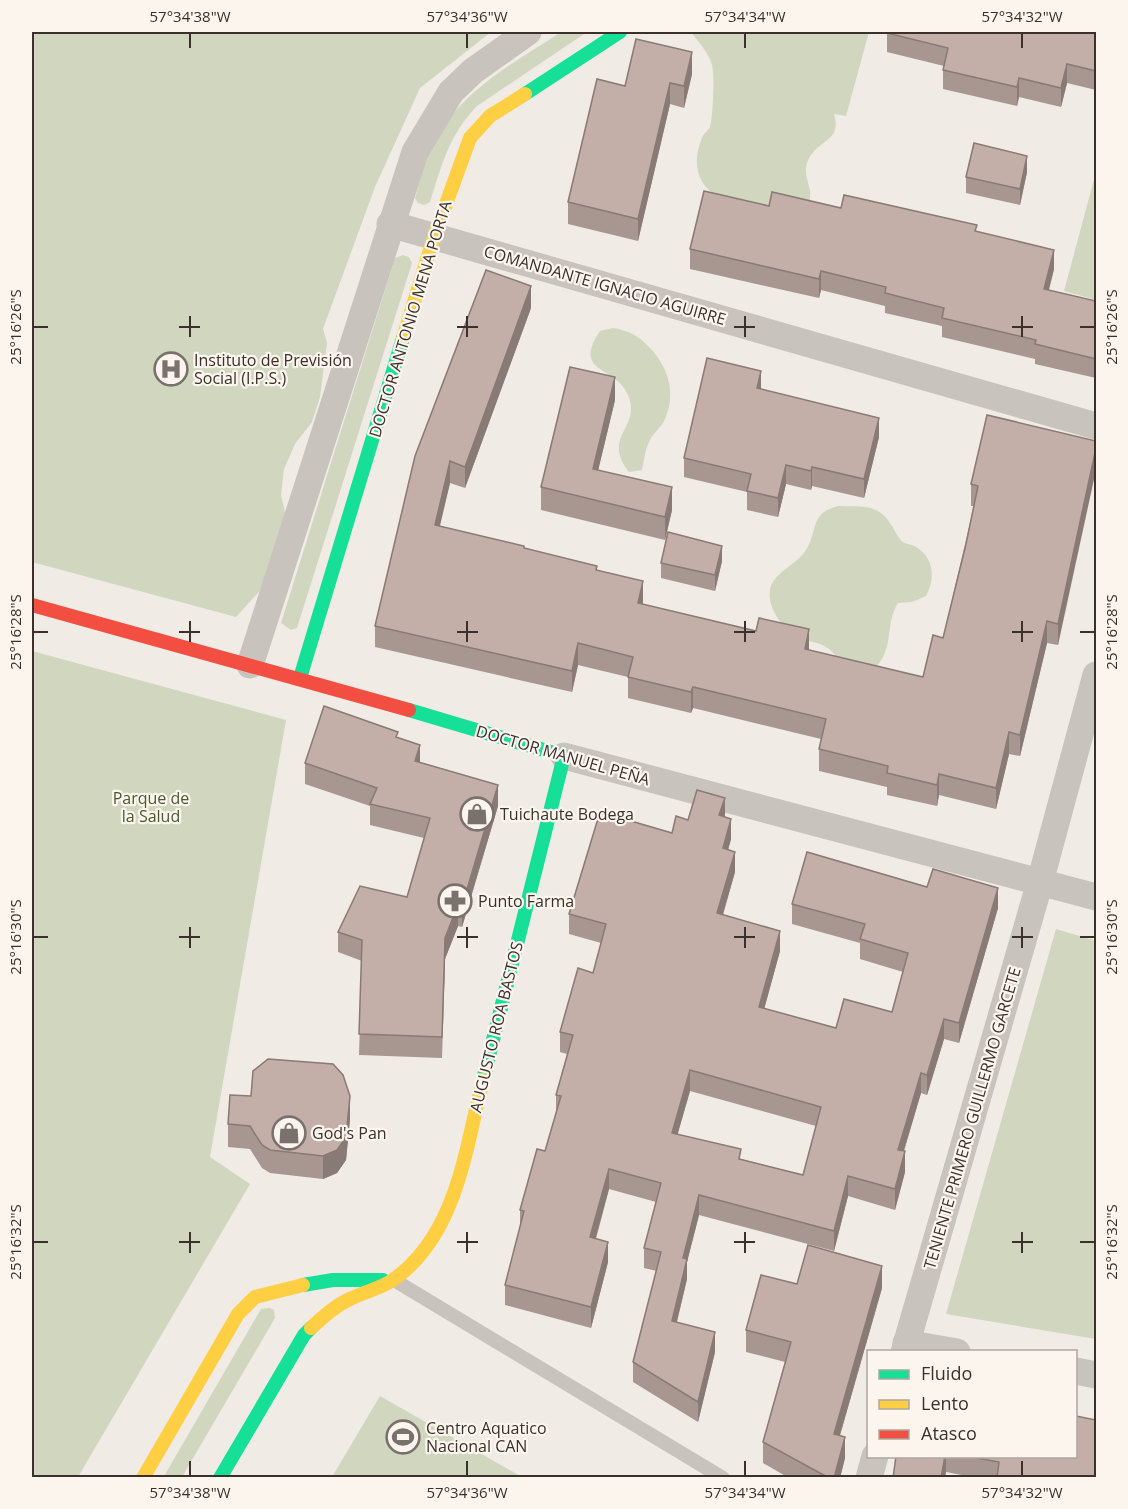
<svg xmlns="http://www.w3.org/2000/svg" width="1128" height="1509" font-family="'Open Sans',sans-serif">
<rect width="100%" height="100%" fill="#f0ebe5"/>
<g fill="#d1d6bf">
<path d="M32 32H491L420 88 375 187 323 329 327 343 320 397 312 422 295 444 284 469 281 495 287 521 275 574 236 617 32 562Z"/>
<path d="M561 32H587L477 106C449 135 442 164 430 202L424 205 418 203 415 198C420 182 423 164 430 150 458 91 510 66 561 32Z"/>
<path d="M691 32H869L846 116 834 114C843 143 815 139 807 163 804 173 808 181 810 191 811 201 808 210 804 219L719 197C696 185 692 162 702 138 703 134 708 131 710 127 713 117 714 82 713 71 712 56 700 44 691 32Z"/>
<path d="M1096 172V300L1064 291Z"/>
<path d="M403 255 409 257 412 263 297 628 291 630 281 623 395 258Z"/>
<path d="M613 328C631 331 640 337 652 350 669 370 676 394 665 419 661 428 652 434 649 442 645 450 644 461 642 470L629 472C601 435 642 429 628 395 617 366 571 374 600 331Z"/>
<path d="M839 506C864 507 878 503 892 526 895 531 899 539 903 542 906 544 912 544 916 547 935 559 935 579 926 596L912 602 898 603C884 626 895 648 875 668 867 668 854 669 847 665 839 661 834 652 826 647 817 641 805 642 796 636 782 628 767 607 770 590 773 572 797 565 806 550 819 529 809 513 839 506Z"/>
<path d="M32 651 286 720 210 1157 250 1184 78 1477H32Z"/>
<path d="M1056 929 1096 941V1339L946 1314Z"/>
<path d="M270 1308 274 1310 275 1318 182 1477 163 1478 261 1309Z"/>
<path d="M380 1396 522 1477H332Z"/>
</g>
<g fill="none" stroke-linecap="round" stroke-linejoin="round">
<path stroke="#c9c3be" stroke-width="14" d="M394 1280 723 1478"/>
<g stroke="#c9c3be" stroke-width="27">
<path d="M390 224 1096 426"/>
<path d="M250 665 415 152 451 92 473 71 528 32"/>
<path d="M564 756 1096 897"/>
<path d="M906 1343 957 1352"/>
<path d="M904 1352 1040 882 1096 675"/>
<path d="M1076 1371 1096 1375"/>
<path d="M869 1478 875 1456"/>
</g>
<g stroke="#16e098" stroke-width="14">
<path d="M525 94 620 32"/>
<path d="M300 678 403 338"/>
<path d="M409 710 564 756 483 1080"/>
<path d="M303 1285 333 1280H383"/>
<path d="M220 1478 304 1335 311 1328"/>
</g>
<g stroke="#ffcf43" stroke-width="14">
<path d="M403 338 434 237 470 138 490 116 525 94"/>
<path d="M311 1328C324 1316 336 1305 352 1298 365 1292 381 1288 393 1280 457 1235 465 1150 483 1080"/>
<path d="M143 1478 238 1314 255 1297 303 1285"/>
</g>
<path stroke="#f24e42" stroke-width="14" d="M32 605 409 710"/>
</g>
<g fill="#a89690" fill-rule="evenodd">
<path d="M1096 32V90L1067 83 1061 107 1019 97 1017 106 943 89V70L944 66 887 52V33Z"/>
<path d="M692 74 684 108 670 104 638 241 568 224V202L625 86Z"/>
<path d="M1027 172 1020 205 966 193V177Z"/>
<path d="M769 206 841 208 1054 269 1049 290 1096 301V378L1035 364V359L942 337V326L885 313V306L821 290 819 298 690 269V249Z"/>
<path d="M531 308 465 488 450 483 439 526 524 548 597 570 643 603V604L809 650 923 677 943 638 974 506H971V484L1096 441 1058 645 1047 643 1020 756 1009 754 996 809 939 795 937 806 887 795V787L819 771V749L821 739 693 708 691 713 628 698V677L578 665 572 692 375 647V626L415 456Z"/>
<path d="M761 389 879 437 864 498 812 486 811 490 786 484 778 517 747 510V492L684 477V458Z"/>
<path d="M615 400 598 470 672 510 665 540 541 510V487Z"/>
<path d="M722 561 715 591 661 578V563Z"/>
<path d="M398 737 420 762 498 806 462 927 458 926 445 959 442 1058 359 1055 362 961 338 952V932L407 897 424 838 370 825V806L305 784V763Z"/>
<path d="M725 817 731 839 728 850 735 872 723 915 780 951 764 1009 836 1028 892 1012 903 972 860 959V943L792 924V904L998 908 959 1043 944 1039 927 1095 921 1093 904 1151 905 1172 895 1210 848 1196 834 1251 699 1215 687 1262V1279L677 1322 715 1352 698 1422 633 1382V1362L657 1271 644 1268V1248L656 1202 609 1189 596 1239 608 1262 591 1328 505 1305V1285L520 1228V1210L545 1151 556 1115V1095L567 1054 560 1052V1032L593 973 601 943 569 934V914L672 833 688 820ZM690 1091 816 1126 803 1175 741 1159 677 1135Z"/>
<path d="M350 1119 346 1160 337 1173 323 1179 270 1173 262 1168 250 1149 228 1147V1124Z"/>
<path d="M797 1284 882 1288 840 1435 845 1458 840 1478H789L763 1463V1442L785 1362 746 1352V1330Z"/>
<path d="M896 1456H1076L1096 1478H977L946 1472Z"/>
</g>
<g fill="#887a75">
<path d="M692 52V74L684 108V86Z"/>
<path d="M1067 64V83L1061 107V88Z"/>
<path d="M1019 78V97L1017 106V87Z"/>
<path d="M670 83V104L638 241V219Z"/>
<path d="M1027 156V172L1020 205V189Z"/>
<path d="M1054 250V269L1044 308V289Z"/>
<path d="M821 271V290L819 298V279Z"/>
<path d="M531 286V308L465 488V467Z"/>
<path d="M761 371V390L757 388Z"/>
<path d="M615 377V400L593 492V469Z"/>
<path d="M879 418V437L864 498V479Z"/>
<path d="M1096 448V470L1058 645V624Z"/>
<path d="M450 461V483L435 547V525Z"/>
<path d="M786 465V484L778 517V498Z"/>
<path d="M812 467V486L811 490V471Z"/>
<path d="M672 487V510L665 540V517Z"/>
<path d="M722 546V561L715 591V575Z"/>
<path d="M643 581V603L638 624V603Z"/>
<path d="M1047 621V643L1020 756V735Z"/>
<path d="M809 629V651L805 649Z"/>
<path d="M578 643V665L572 692V671Z"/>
<path d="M693 687V708L691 713V692Z"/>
<path d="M1009 732V754L996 809V788Z"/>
<path d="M420 745V766L415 761Z"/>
<path d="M939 774V795L937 806V785Z"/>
<path d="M498 785V806L462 927V906Z"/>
<path d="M725 798V818L719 815Z"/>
<path d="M731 819V839L723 868V848Z"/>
<path d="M735 852V872L717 934V913Z"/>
<path d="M998 888V908L959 1043V1023Z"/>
<path d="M458 905V926L445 959 442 1058 445 938Z"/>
<path d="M780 931V951L759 1028V1007Z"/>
<path d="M944 1019V1039L927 1095V1075Z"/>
<path d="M690 1070V1091L672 1154V1133Z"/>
<path d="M921 1073V1093L898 1170V1150Z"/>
<path d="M350 1096V1119L346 1160 337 1173 323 1179V1156Z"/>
<path d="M905 1151V1172L895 1210V1189Z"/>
<path d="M609 1169V1189L590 1258V1237Z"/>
<path d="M848 1176V1196L834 1251V1231Z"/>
<path d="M699 1195V1215L687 1262V1279L672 1341V1321L683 1258Z"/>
<path d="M608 1242V1262L591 1328V1307Z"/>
<path d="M882 1266V1288L834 1456V1434Z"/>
<path d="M715 1332V1352L698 1422V1402Z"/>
<path d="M845 1437V1458L840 1478H834Z"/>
<path d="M945 1456H946V1473L945 1478H941Z"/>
</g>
<g fill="#c3afa7" stroke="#887a75" stroke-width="1.5" fill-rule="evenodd">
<path d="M887 32H1096V71L1067 64 1061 88 1019 78 1017 87 943 70 948 48 887 33Z"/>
<path d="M636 39 692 52 684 86 670 83 638 219 568 202 597 79 625 86Z"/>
<path d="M974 143 1027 156 1020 189 966 177Z"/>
<path d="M704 191 769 206 772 192 841 208 844 195 977 225 975 231 1054 250 1044 289 1096 301V359L1035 344 1036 340 942 318 944 308 885 293 886 287 821 271 819 279 690 249Z"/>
<path d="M486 270 531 286 465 467 450 461 435 525 524 546V548L597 566 596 570 643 581 638 603 756 631 759 618 809 629 805 649 923 677 933 635 943 638 966 544 978 486 971 484 987 415 1096 441V448L1058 624 1047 621 1020 735 1009 732 996 788 939 774 937 785 887 773 888 766 819 749 826 719 693 687 691 692 628 677 633 657 578 643 572 671 375 626 415 456Z"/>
<path d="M707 358 761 371 757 388 879 418 864 479 812 467 811 471 786 465 778 498 747 491 751 474 684 458Z"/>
<path d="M570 367 615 377 593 469 672 487 665 517 541 487Z"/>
<path d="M668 532 722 546 715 575 661 563Z"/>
<path d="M324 706 398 732 396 737 420 745 415 761 498 785 462 906 458 905 445 938 442 1037 359 1034 362 940 338 932 360 886 407 897 430 818 370 804 377 788 305 763Z"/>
<path d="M697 790 725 798 719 815 731 819 723 848 735 852 717 913 780 931 759 1007 836 1028 844 999 892 1012 908 953 860 939 865 924 792 904 807 852 927 887 933 869 998 888 959 1023 944 1019 927 1075 921 1073 898 1150 905 1151 895 1189 848 1176 834 1231 699 1195 683 1258 687 1259 672 1321 715 1332 698 1402 633 1362 661 1252 644 1248 661 1183 609 1169 590 1237 608 1242 591 1307 505 1285 524 1211 520 1210 537 1149 545 1151 561 1096 556 1095 573 1035 560 1032 578 968 593 973 606 924 569 914 600 812 672 833 676 816 688 820ZM690 1070 821 1107 803 1175 739 1159 741 1149 672 1133Z"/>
<path d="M268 1059 333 1064 343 1075 350 1096 346 1137 337 1150 323 1156 270 1150 262 1145 250 1126 228 1124 230 1095 251 1096 253 1071Z"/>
<path d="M808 1245 882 1266 834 1434 845 1437 834 1478H829L763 1442 791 1342 746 1330 761 1275 797 1284Z"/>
<path d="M1076 1416 1096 1420V1478H997L999 1462 966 1456H1076Z"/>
<path d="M896 1456H945L941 1478H893Z"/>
</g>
<path fill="none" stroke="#3b302b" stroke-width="2" d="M190 33V48M467 33V48M745 33V48M1022 33V48M190 316V337M467 316V337M745 316V337M1022 316V337M33 327H48M179 327H200M457 327H478M734 327H755M1012 327H1033M1080 327H1095M190 621V642M467 621V642M745 621V642M1022 621V642M33 632H48M179 632H200M457 632H478M734 632H755M1012 632H1033M1080 632H1095M190 927V948M467 927V948M745 927V948M1022 927V948M33 937H48M179 937H200M457 937H478M734 937H755M1012 937H1033M1080 937H1095M190 1232V1253M467 1232V1253M745 1232V1253M1022 1232V1253M33 1242H48M179 1242H200M457 1242H478M734 1242H755M1012 1242H1033M1080 1242H1095M190 1461V1476M467 1461V1476M745 1461V1476M1022 1461V1476"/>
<defs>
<symbol id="hospital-ring" viewBox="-11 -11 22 22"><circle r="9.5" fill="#fbf5ee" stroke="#7a716c" stroke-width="1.5"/><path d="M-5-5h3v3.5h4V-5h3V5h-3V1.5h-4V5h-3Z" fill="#7a716c"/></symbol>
<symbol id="shop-ring" viewBox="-11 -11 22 22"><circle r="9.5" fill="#fbf5ee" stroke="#7a716c" stroke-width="1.5"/><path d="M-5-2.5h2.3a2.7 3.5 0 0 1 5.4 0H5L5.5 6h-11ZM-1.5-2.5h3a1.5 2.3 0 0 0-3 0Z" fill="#7a716c"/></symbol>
<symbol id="pharmacy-ring" viewBox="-11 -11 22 22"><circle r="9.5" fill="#fbf5ee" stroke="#7a716c" stroke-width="1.5"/><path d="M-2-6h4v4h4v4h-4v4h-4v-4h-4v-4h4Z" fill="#7a716c"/></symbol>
<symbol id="stadium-ring" viewBox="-11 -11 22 22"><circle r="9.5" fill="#fbf5ee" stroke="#7a716c" stroke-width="1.5"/><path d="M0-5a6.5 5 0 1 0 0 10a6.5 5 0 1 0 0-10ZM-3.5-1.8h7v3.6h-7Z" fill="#7a716c"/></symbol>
</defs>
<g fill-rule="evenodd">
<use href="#hospital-ring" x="152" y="350" width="38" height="38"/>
<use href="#shop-ring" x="458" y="795" width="38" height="38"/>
<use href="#pharmacy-ring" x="436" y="882" width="38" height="38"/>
<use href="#shop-ring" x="270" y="1114" width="38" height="38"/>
<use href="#stadium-ring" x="384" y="1418" width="38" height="38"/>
</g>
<g text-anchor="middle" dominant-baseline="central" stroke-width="4.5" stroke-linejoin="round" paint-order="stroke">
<g font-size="16" fill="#3b302b" stroke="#fbf5ee">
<text transform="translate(605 285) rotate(16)">COMANDANTE IGNACIO AGUIRRE</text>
<text transform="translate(410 319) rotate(-73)">DOCTOR ANTONIO MENA PORTA</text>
<text transform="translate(563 755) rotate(16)">DOCTOR MANUEL PEÑA</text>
<text transform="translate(496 1027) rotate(-76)">AUGUSTO ROA BASTOS</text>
<text transform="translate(972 1118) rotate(-74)">TENIENTE PRIMERO GUILLERMO GARCETE</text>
</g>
<g font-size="16" fill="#3b302b" stroke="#fbf5ee" text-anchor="start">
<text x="194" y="360">Instituto de Previsión<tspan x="194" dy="18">Social (I.P.S.)</tspan></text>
<text x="500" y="814">Tuichaute Bodega</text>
<text x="478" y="901">Punto Farma</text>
<text x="312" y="1133">God's Pan</text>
<text x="426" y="1428">Centro Aquatico<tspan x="426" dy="18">Nacional CAN</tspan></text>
</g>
<g font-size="16" fill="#4a5a2e" stroke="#fbf5ee">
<text x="151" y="798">Parque de<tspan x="151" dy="18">la Salud</tspan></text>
</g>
</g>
<rect width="1128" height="1509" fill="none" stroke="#fbf5ee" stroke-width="66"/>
<rect x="867" y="1350" width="210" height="108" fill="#fbf5ee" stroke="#aea6a0" stroke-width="1.5"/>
<rect x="879" y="1370" width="30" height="9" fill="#16e098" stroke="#aea6a0" stroke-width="1.5"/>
<text x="921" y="1380" font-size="18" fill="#3b302b">Fluido</text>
<rect x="879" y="1400" width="30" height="9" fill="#ffcf43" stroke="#aea6a0" stroke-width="1.5"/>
<text x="921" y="1410" font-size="18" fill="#3b302b">Lento</text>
<rect x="879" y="1430" width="30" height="9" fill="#f24e42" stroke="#aea6a0" stroke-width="1.5"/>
<text x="921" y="1440" font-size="18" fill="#3b302b">Atasco</text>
<rect x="33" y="33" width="1062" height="1443" fill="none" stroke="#3b302b" stroke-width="2"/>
<g font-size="15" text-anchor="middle" fill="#3b302b">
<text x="190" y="22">57°34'38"W</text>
<text x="467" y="22">57°34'36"W</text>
<text x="745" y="22">57°34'34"W</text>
<text x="1022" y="22">57°34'32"W</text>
<text transform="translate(16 327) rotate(-90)" y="5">25°16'26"S</text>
<text transform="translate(1112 327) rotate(-90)" y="5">25°16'26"S</text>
<text transform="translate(16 632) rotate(-90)" y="5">25°16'28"S</text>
<text transform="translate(1112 632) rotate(-90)" y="5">25°16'28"S</text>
<text transform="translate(16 937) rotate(-90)" y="5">25°16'30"S</text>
<text transform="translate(1112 937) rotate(-90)" y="5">25°16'30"S</text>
<text transform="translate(16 1242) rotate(-90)" y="5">25°16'32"S</text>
<text transform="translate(1112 1242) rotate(-90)" y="5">25°16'32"S</text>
<text x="190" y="1498">57°34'38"W</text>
<text x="467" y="1498">57°34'36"W</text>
<text x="745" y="1498">57°34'34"W</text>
<text x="1022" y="1498">57°34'32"W</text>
</g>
</svg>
